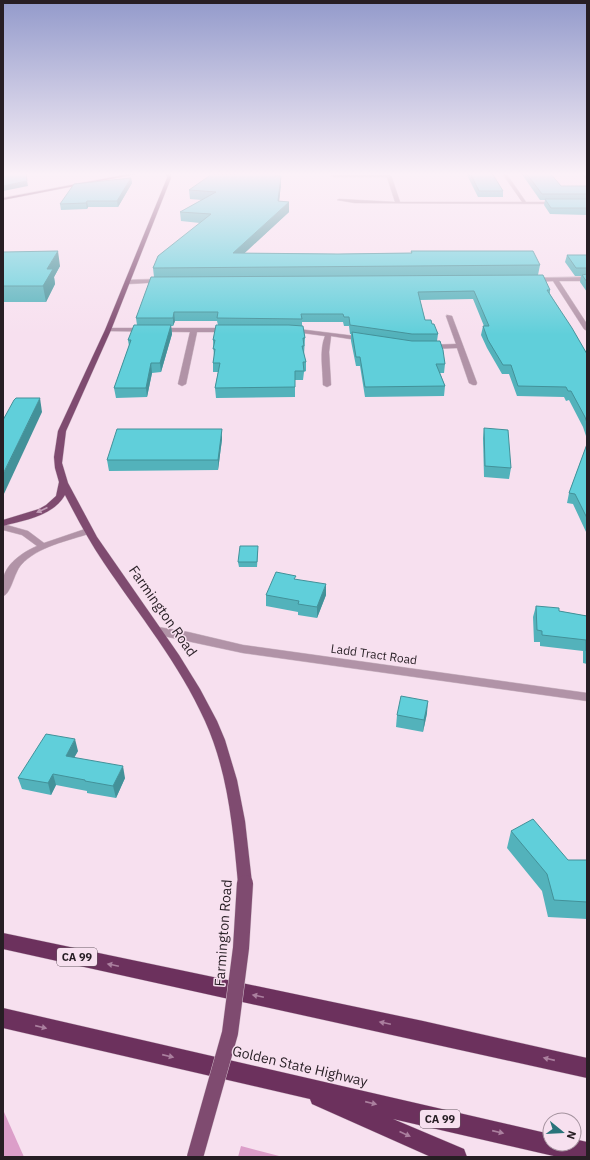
<svg xmlns="http://www.w3.org/2000/svg" width="590" height="1160" font-family="'IBM Plex Sans',sans-serif">
<rect width="100%" height="100%" fill="#f7e0ef"/>
<g fill="#dc9ec9">
<path d="M3 1112H4L24 1157H3Z"/>
<path d="M241 1146 283 1157H238Z"/>
</g>
<g fill="none" stroke-linecap="round" stroke-linejoin="round">
<defs>
<g id="minor">
<path d="M502 173H506L526 202H557L559 203 557 204 355 203 337 200 339 199 395 202 387 177H333L331 176 333 175H391L400 202H522Z"/>
<path d="M587 277V281H559L587 324V331L584 329 553 281 532 282 529 280 532 278Z"/>
<path d="M162 279 164 280V282L128 284 125 282 128 280Z"/>
<path d="M447 315 452 316 477 383 476 385H473L469 383 457 348 429 349 426 347 429 345 456 344 446 316Z"/>
<path d="M108 328H228L231 330 228 332H197L186 384 182 386 178 384 190 332 106 331V329Z"/>
<path d="M290 328 363 337 366 339 363 341 331 336 329 352 331 385 327 387 323 385C323 369 319 351 325 336L288 331V329Z"/>
<path d="M3 524 28 531 44 543 88 528 93 531 91 533C68 541 38 546 21 565 14 573 11 594 3 596 3 591 2 585 3 580 5 564 23 552 37 546L22 535 3 530Z"/>
<path d="M158 627 188 632 243 645 587 693V701L243 653 154 634 153 631 154 628Z"/>
</g>
<g id="major">
<path d="M134 173H142L3 200V198Z"/>
<path d="M166 173H170L171 178 111 330 66 431 62 463 68 483 97 537 179 655 200 689 217 721 225 740 237 780 245 821 252 883 250 887 245 889 240 887 238 883C233 828 228 772 205 721 179 663 139 615 104 563 89 541 77 518 65 495 53 516 25 520 3 526V520L39 509 46 505 56 496 59 482 55 468 54 457 58 431 105 330 167 178Z"/>
</g>
<g id="highway">
<path d="M3 933 423 1021 587 1058V1078L3 949Z"/>
<path d="M3 1008 550 1134V1144H574V1139L587 1142V1157H558L393 1119 464 1149 467 1157H431L312 1104 310 1099 3 1028Z"/>
</g>
</defs>
<use href="#minor" stroke="#d2bdca" stroke-width="1"/>
<use href="#major" stroke="#d2bdca" stroke-width="1"/>
<use href="#highway" stroke="#d2bdca" stroke-width="1"/>
<use href="#minor" fill="#b193a7" fill-rule="evenodd"/>
<use href="#major" fill="#7f4b70" fill-rule="evenodd"/>
<use href="#highway" fill="#6c315d" fill-rule="evenodd"/>
<defs>
<path id="major-bridge" d="M195 1157 230 1033 241 948 245 883"/>
</defs>
<use href="#major-bridge" stroke="#d2bdca" stroke-width="17" stroke-linecap="butt"/>
<use href="#major-bridge" stroke="#7f4b70" stroke-width="16"/>
</g>
<g fill="#53b2bb">
<path d="M466 173H492L503 191V197H478Z"/>
<path d="M521 173H550L561 186H587V215L550 214 544 205 545 200H540Z"/>
<path d="M580 173H587V180Z"/>
<path d="M275 176H281V184L279 201 289 202V212L244 253 338 254 411 253V251L540 265 538 275 550 290V294L587 354V439L583 427 569 400 566 401 564 397 517 396 509 374H502L487 348 481 335 483 326H484L473 299 420 300 425 320 432 324 438 334 437 341 445 364 444 373H440L445 386 444 396 365 397 360 366H356L351 341V334H350L349 326H344L343 322H302V326L305 338 304 355 306 362V371L304 372 303 380H295V397L216 398 215 388 218 372H213V363L214 358 213 340 218 325 217 321H175L173 326H171L172 334 161 372 152 373 147 397 116 398 114 388 129 346 128 340 137 325 136 318 154 277 153 268 200 223 181 221 180 212 202 200 190 199 189 190Z"/>
<path d="M131 178 132 183 118 207H88L87 209 61 210 60 204Z"/>
<path d="M3 252 60 266 54 277 55 284 46 302H3Z"/>
<path d="M567 255H587V292L580 282 581 276H575L565 262Z"/>
<path d="M484 428 511 468 509 479 484 477 483 438Z"/>
<path d="M222 439 218 470 109 471 107 460Z"/>
<path d="M587 444V534L573 504 567 503 569 493Z"/>
<path d="M258 551 257 567H239L238 562Z"/>
<path d="M296 580 326 595 317 618 298 615V612L266 606V595Z"/>
<path d="M536 606 559 611 587 616V664L583 663V651L540 646V642H534L533 617Z"/>
<path d="M427 713 423 732 396 727 397 715Z"/>
<path d="M78 751 74 757 125 778 116 798 87 793V791L56 785 51 795 22 789 18 778Z"/>
<path d="M511 831 568 860H587V919L548 917 542 891 507 848Z"/>
</g>
<g fill="#439199">
<path d="M26 173H30L26 174 28 186 3 191V186Z"/>
<path d="M281 176V184L278 211V201Z"/>
<path d="M131 178 132 183 118 207 117 201Z"/>
<path d="M87 201 88 207 87 209 86 203Z"/>
<path d="M289 202V212L234 263 233 253Z"/>
<path d="M58 251 60 266 54 277 55 284 46 302 43 286 47 269Z"/>
<path d="M174 312 175 321 173 326V318Z"/>
<path d="M171 325 172 334 161 372 160 363Z"/>
<path d="M151 363 152 373 147 397 146 388Z"/>
<path d="M40 398 42 412 3 496V474Z"/>
<path d="M222 429V439L218 470V460Z"/>
<path d="M326 584V595L317 618V607Z"/>
<path d="M428 701 427 713 423 732 424 720Z"/>
<path d="M75 739 78 751 69 767 66 756Z"/>
<path d="M123 766 125 778 116 798 113 786Z"/>
<path d="M53 774 56 785 51 795 48 783Z"/>
</g>
<g fill="#60cfda" stroke="#439199">
<path d="M3 173H26L27 181 3 186Z"/>
<path d="M237 173H275V176H281L278 201 289 202 233 253 338 254 412 253 411 251H533L540 265 153 268 158 256 211 214 180 212 216 192 189 190 212 174H237Z"/>
<path d="M470 173H492L503 191H479Z"/>
<path d="M526 173H550L561 186H587V194H542Z"/>
<path d="M131 178 117 201H87L86 203 60 204 74 184Z"/>
<path d="M545 199H587V208H551Z"/>
<path d="M58 251 47 269H53L43 286H3V252Z"/>
<path d="M567 255H587V268H576Z"/>
<path d="M587 274V282L582 275Z"/>
<path d="M543 275 550 290H547L572 328 587 354V423L585 417 571 391H568L566 387 518 386 511 365H503L488 340 483 326H489L474 291 418 292 425 320H431L432 324H434L438 334H412L350 325 349 317H344L343 314H301L302 319 217 318 218 312H174L173 318H136L151 277Z"/>
<path d="M134 325H171L160 363H151L146 388H114L131 340H128Z"/>
<path d="M216 325H289L303 326 305 338H303L304 346H302L306 362H303L304 371H295V387L215 388 220 363H213L215 349H213L215 340H213Z"/>
<path d="M352 332 412 341H440L443 350 445 364H436L445 386 365 387 360 357H356Z"/>
<path d="M16 398H40L3 474V420L14 400Z"/>
<path d="M484 428 508 430 511 468 485 466Z"/>
<path d="M117 429H222L218 460H107Z"/>
<path d="M587 444V518L575 494 569 493Z"/>
<path d="M240 546H258L257 562H238Z"/>
<path d="M276 572 296 576 294 579 326 584 317 607 298 604 299 601 266 595Z"/>
<path d="M536 606 559 608V611L587 616V652L586 651V640L542 635V631L537 630Z"/>
<path d="M401 696 428 701 424 720 397 715Z"/>
<path d="M46 734 75 739 66 756 123 766 113 786 85 781V780L53 774 48 783 18 778Z"/>
<path d="M533 819 568 860H587V902L554 900 547 874 511 831Z"/>
</g>
<defs><path id="oneway-solid" d="M-6-.8H1V-3.2L6.5 0L1 3.2V.8H-6Z"/></defs>
<use fill="#c19db6" href="#oneway-solid" transform="translate(42 510) rotate(156)"/>
<g fill="#ab809f">
<use href="#oneway-solid" transform="translate(113 965) rotate(-168)"/>
<use href="#oneway-solid" transform="translate(258 996) rotate(-168)"/>
<use href="#oneway-solid" transform="translate(385 1023) rotate(-168)"/>
<use href="#oneway-solid" transform="translate(41 1027) rotate(13)"/>
<use href="#oneway-solid" transform="translate(168 1056) rotate(13)"/>
<use href="#oneway-solid" transform="translate(549 1059) rotate(-167)"/>
<use href="#oneway-solid" transform="translate(371 1103) rotate(13)"/>
<use href="#oneway-solid" transform="translate(498 1132) rotate(13)"/>
<use href="#oneway-solid" transform="translate(405 1134) rotate(24)"/>
</g>
<linearGradient id="sky" x2="0" y2="1"><stop stop-color="#939acb"/><stop offset="0.52" stop-color="#fbf1f8"/><stop offset="1" stop-color="#fbf1f8" stop-opacity="0"/></linearGradient>
<rect width="590" height="335" fill="url(#sky)"/>
<g text-anchor="middle" dominant-baseline="central" stroke-width="3" stroke-linejoin="round" paint-order="stroke">
<g fill="#f7e0ef" stroke="#655861" stroke-width="1">
<rect x="57" y="948" width="40" height="18" rx="3"/>
<rect x="420" y="1110" width="40" height="18" rx="3"/>
</g>
<g font-size="11" font-weight="bold" fill="#271e24">
<text x="77" y="957">CA 99</text>
<text x="440" y="1119">CA 99</text>
</g>
<g font-size="12" fill="#271e24" stroke="#f7e0ef">
<text transform="translate(374 654) rotate(8)">Ladd Tract Road</text>
</g>
<g font-size="14" fill="#271e24" stroke="#f7e0ef">
<text transform="translate(163 611) rotate(55)">Farmington Road</text>
<text transform="translate(223 933) rotate(-86)">Farmington Road</text>
<text transform="translate(300 1066) rotate(13)">Golden State Highway</text>
</g>
</g>
<rect width="590" height="1160" fill="none" stroke="#271e24" stroke-width="8"/>
<g transform="translate(562 1132) rotate(108)"><circle r="19" fill="#f7e0ef" stroke="#a4929e"/>
<path d="M0-3L7 15L0 10L-7 15Z" fill="#29737a"/>
<text y="-6" font-size="11" font-weight="bold" text-anchor="middle" fill="#271e24">N</text>
</g>
</svg>
